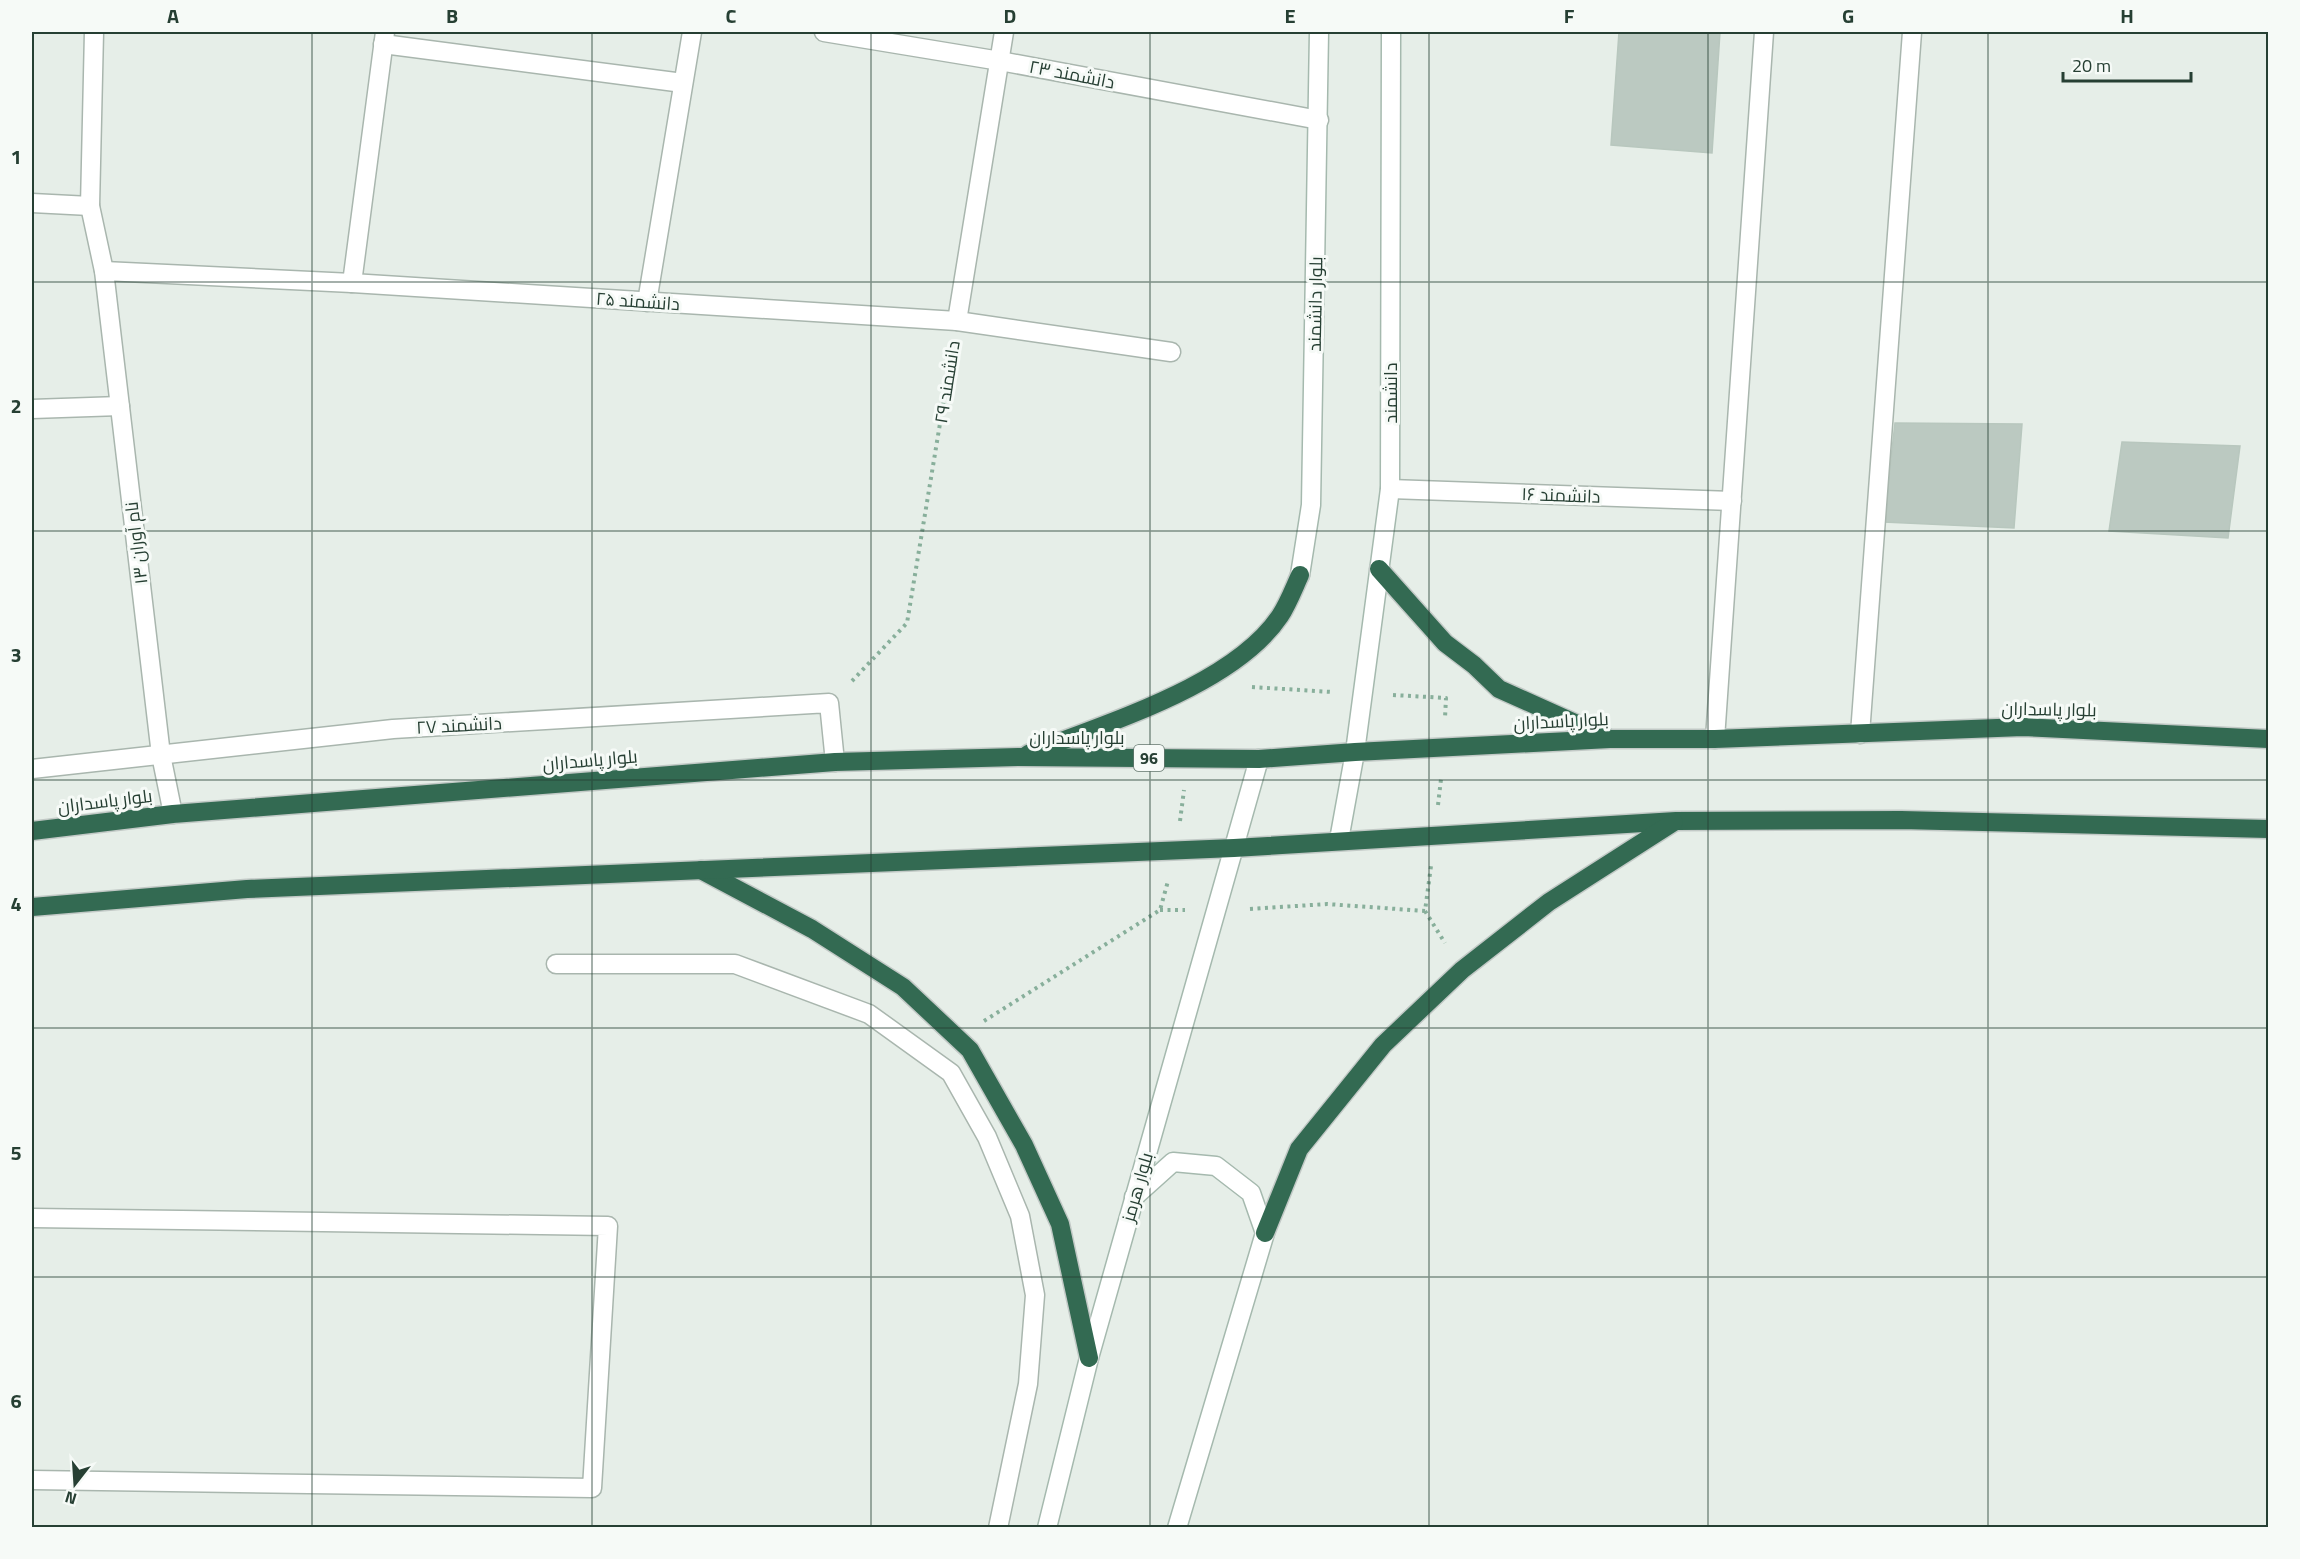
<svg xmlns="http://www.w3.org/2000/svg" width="2300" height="1559" font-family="'Titillium Web',Cairo,sans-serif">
<rect width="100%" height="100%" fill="#e6eee8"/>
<g fill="#bbc9c1" stroke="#b8c7be" stroke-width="1.5">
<path d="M1619 32H1720L1712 153 1611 145Z"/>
<path d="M1895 423 2022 424 2014 528 1884 522Z"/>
<path d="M2122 442 2240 446 2228 538 2109 531Z"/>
</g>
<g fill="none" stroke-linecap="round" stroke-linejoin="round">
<defs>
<g id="street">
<path d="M94 32 90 206 104 271 161 755 173 814"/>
<path d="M824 32 1000 61 1319 120"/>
<path d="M383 44 683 83"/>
<path d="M32 203 90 206"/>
<path d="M104 271 352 283 957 321 1171 352"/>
<path d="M352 283 385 32"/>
<path d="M647 302 692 32"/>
<path d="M957 321 1004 32"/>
<path d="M32 409 120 406"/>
<path d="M1390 489 1732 501"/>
<path d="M1860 734 1912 32"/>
<path d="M1715 739 1764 32"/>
<path d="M32 769 393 729 829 703 835 762"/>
<path d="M556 964H735L869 1014 951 1073 987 1137 1020 1216 1035 1295 1028 1384 998 1528"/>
<path d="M32 1218 608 1226 592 1488 32 1480"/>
</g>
<g id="secondary">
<path d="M1300 575 1311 505 1319 32"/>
<path d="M1339 840 1355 752 1390 489 1391 32"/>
<path d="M1134 1197 1173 1162 1216 1166 1251 1193 1265 1233 1177 1528"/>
<path d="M1047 1528 1089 1358 1259 759"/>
</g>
<g id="highway">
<path d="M1379 569 1445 643 1474 665 1499 689 1606 737"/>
<path d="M1028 754C1105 723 1233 686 1280 616 1288 604 1294 588 1300 575"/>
<path d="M32 831 173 814 835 762 1019 757 1259 759 1355 752 1610 739H1715L2023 727 2268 739"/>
<path d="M701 870 812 929 903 987 970 1050 1024 1145 1060 1224 1089 1358"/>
<path d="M32 907 247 889 1234 848 1676 821 1901 820 2268 829"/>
<path d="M1265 1233 1299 1149 1383 1045 1462 970 1549 902 1674 822"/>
</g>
</defs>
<use href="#street" stroke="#a9b6ae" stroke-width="21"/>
<use href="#secondary" stroke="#a5b9ae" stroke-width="21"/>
<use href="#highway" stroke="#c2c9c6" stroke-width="21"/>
<g stroke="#88af9b" stroke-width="4" stroke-dasharray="3 4.5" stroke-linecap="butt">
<path d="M852 681 907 623 952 351"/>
<path d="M1252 687 1332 692"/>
<path d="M1393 695 1446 698 1445 718"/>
<path d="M1438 805 1441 779"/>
<path d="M1180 821 1184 790"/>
<path d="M1250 909 1327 904 1425 911 1431 866"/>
<path d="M1160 910H1185"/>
<path d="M1425 911 1445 943"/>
<path d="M984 1021 1160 910 1168 881"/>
</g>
<use href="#street" stroke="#fff" stroke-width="18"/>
<use href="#secondary" stroke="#fff" stroke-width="18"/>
<use href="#highway" stroke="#336a52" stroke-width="18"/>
</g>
<path fill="none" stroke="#263f33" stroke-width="1.5" stroke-opacity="0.55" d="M312 32V1528M592 32V1528M871 32V1528M1150 32V1528M1429 32V1528M1708 32V1528M1988 32V1528M32 282H2268M32 531H2268M32 780H2268M32 1028H2268M32 1277H2268"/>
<g text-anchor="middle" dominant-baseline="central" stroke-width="6" stroke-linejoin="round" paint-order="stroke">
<rect fill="#f6faf7" stroke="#64776e" stroke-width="1.5" x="1134" y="745" width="30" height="26" rx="4.5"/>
<g font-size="16" font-weight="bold" fill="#263f33">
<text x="1149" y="758">96</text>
</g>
<g font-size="18" fill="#263f33" stroke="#f6faf7">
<text transform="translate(1072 74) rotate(11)">دانشمند ۲۳</text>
<text transform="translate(638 301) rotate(4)">دانشمند ۲۵</text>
<text transform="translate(1315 304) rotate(-89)">بلوار دانشمند</text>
<text transform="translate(947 382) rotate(-81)">دانشمند ۲۹</text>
<text transform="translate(1390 393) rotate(-90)">دانشمند</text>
<text transform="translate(1561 495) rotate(2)">دانشمند ۱۶</text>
<text transform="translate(136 543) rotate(-97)">نام آوران ۱۳</text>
<text transform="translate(2049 709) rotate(1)">بلوار پاسداران</text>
<text transform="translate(1561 721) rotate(-3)">بلوار پاسداران</text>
<text transform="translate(459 725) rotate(-3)">دانشمند ۲۷</text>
<text x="1077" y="737">بلوار پاسداران</text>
<text transform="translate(590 760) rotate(-5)">بلوار پاسداران</text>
<text transform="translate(105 801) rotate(-7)">بلوار پاسداران</text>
<text transform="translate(1137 1187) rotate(-74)">بلوار هرمز</text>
</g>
</g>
<rect width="2300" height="1559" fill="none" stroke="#f6faf7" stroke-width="66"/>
<g transform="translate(75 1484) rotate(197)" stroke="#f6faf7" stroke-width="4.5" paint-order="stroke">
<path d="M0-4.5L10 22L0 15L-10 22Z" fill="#263f33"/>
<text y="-9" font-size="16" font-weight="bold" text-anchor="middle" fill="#263f33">N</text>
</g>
<path d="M2063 72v9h128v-9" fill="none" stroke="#263f33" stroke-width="3"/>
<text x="2072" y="72" font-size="18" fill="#263f33" stroke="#f6faf7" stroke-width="4.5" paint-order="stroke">20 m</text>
<rect x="33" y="33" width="2234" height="1493" fill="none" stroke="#263f33" stroke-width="2"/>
<g font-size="20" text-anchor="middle" font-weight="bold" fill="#263f33">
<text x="173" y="23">A</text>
<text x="452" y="23">B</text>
<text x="731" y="23">C</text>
<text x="1010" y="23">D</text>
<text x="1290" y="23">E</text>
<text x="1569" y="23">F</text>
<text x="1848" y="23">G</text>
<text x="2127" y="23">H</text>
<text x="16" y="164">1</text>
<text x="16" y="413">2</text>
<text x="16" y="662">3</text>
<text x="16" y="911">4</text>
<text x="16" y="1160">5</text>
<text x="16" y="1408">6</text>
</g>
</svg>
